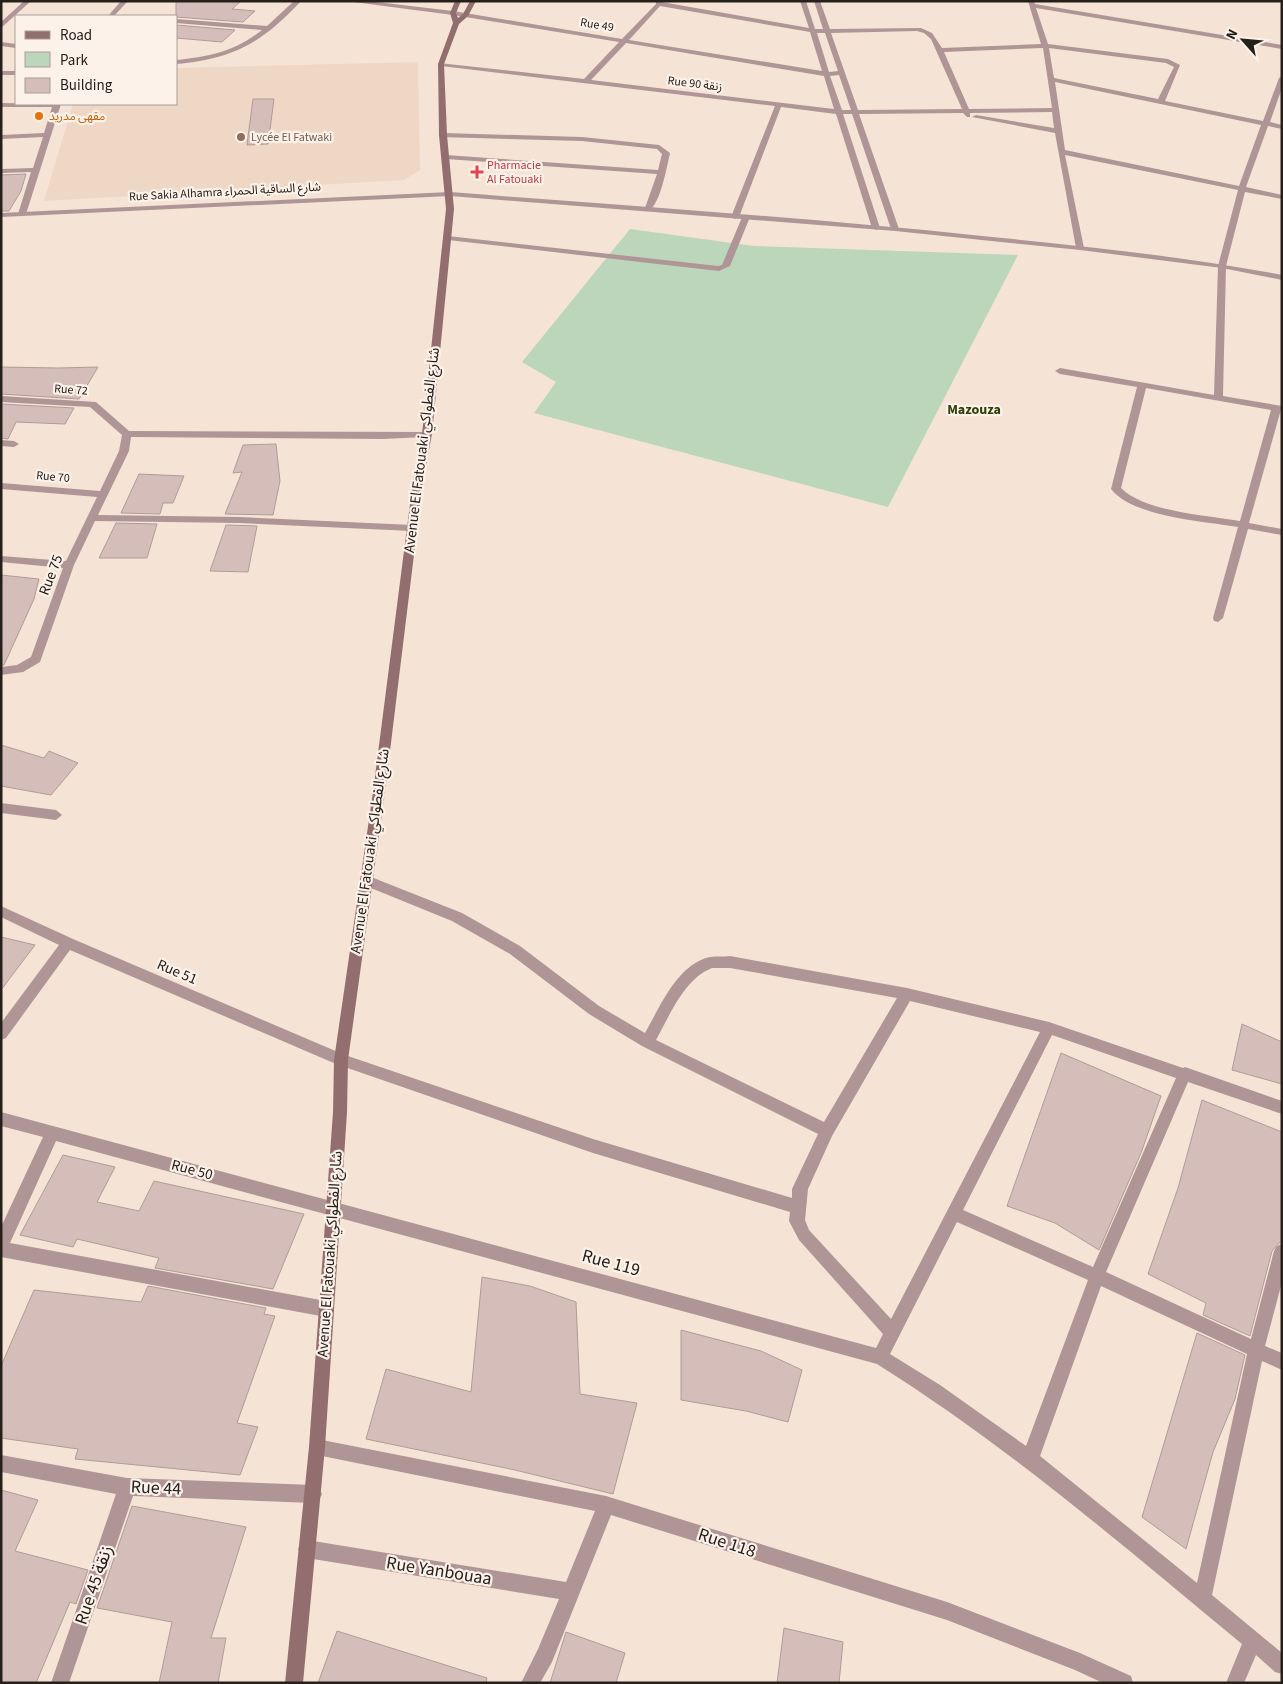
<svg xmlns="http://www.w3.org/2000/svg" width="1283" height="1684" font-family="'Source Sans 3','Noto Sans Arabic',sans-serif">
<rect width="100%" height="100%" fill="#f5e4d6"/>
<path fill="#eed7c4" d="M418 62 420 170 404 180 44 201 73 104H176V68Z"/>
<path fill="#bcd6bc" d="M630 229 754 246 1018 255 888 507 534 413 556 382 522 362Z"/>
<g fill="#d5beba" stroke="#b09b97">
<path d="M176 1H241L232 9 255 11 243 22 176 17Z"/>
<path d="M176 25 235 30 222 42 176 38Z"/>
<path d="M253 99H274L268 144 247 145Z"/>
<path d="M26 174 21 191 9 211H1V175Z"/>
<path d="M1 367 58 368 98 367 79 399 1 394Z"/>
<path d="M1 404 74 408 65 424 16 422 8 439 1 438Z"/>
<path d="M276 444 280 481 273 515 225 514 242 472 233 473 243 445Z"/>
<path d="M139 474 184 476 173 503H163L160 514 121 513Z"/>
<path d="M116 523 157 524 147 558H99Z"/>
<path d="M226 525 257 526 248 572 210 571Z"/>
<path d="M1 575 39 579 34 599 4 665H1Z"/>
<path d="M1 745 44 758 49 751 78 763 51 795 1 786Z"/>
<path d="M1 937 35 945 1 990Z"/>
<path d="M1242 1024 1282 1042V1084L1232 1070Z"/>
<path d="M1061 1053 1161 1096 1141 1153 1099 1250 1055 1223 1007 1206Z"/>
<path d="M1202 1100 1282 1132V1240L1272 1251 1250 1336 1203 1315 1206 1303 1148 1274 1178 1188Z"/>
<path d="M63 1155 115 1167 97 1202 139 1211 154 1181 304 1214 273 1289 155 1268 159 1258 77 1239 73 1247 20 1235Z"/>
<path d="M482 1277 530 1286 576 1302 580 1394 637 1403 613 1494 515 1470 366 1439 386 1369 471 1392Z"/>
<path d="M148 1286 266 1308 264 1314 275 1316 237 1423 258 1427 240 1475 75 1459 78 1449 1 1438V1366L34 1290 141 1302Z"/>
<path d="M681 1330 761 1351 802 1370 788 1422 746 1411 681 1400Z"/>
<path d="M1197 1333 1245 1355 1235 1399 1213 1452 1186 1549 1142 1517Z"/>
<path d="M1 1490 38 1500 15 1551 88 1570 76 1604 70 1602 36 1683H1Z"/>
<path d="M132 1506 246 1527 211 1638H226L218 1683H159L172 1622 97 1608Z"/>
<path d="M784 1628 843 1642 839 1683H777Z"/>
<path d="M337 1631 487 1678 486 1683H318Z"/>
<path d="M566 1632 625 1653 616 1683H550Z"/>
</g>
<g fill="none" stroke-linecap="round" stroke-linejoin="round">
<g fill="#af9595" fill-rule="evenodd">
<path d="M24 1H31L1 28V22Z"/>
<path d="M121 1H128L114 16H108Z"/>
<path d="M294 1H301C262 43 233 59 176 64V60C209 57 236 51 262 30L176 23V19L267 26Z"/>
<path d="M346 1H368L453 11 622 39 656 4V1L809 28 800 1H806L815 29H823L814 1H820L830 29 921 28 932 33 942 48 1041 44 1028 1H1034L1035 4 1282 45V49L1036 8 1048 44 1168 59 1180 65 1165 101 1263 121 1279 78 1282 76V88L1270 122 1282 125V129L1268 126 1246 187 1282 195V199L1245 192 1226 266 1223 396 1282 406 1249 523 1282 529V535L1248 529 1223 618 1218 622 1214 621 1213 618 1238 527C1203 521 1133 517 1111 489L1137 387 1060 374 1055 371 1060 368 1214 395 1218 266 1238 190 1065 155 1084 248 1080 250 1076 248 1055 133 972 117 976 115 1054 128 1052 112 970 113V117H967L963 113 859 114 899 229 895 231 891 229 852 114H843L880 228 876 230 872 228 836 114 781 107 739 217 735 219 731 217 775 106 441 66 439 65V63L584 79 619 42 453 15ZM660 6 810 32 822 71 629 40ZM917 31 924 33 931 39 962 109 858 110 831 33ZM817 33H825L838 71 829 72ZM626 43 824 76 834 109 591 80ZM1043 48 1052 108 969 109 944 52ZM1049 48 1166 63 1174 67 1158 99 1054 78ZM839 75 851 110H842L830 76ZM1055 82 1261 125 1239 186 1065 150ZM1146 388 1271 410 1240 521C1206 515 1145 512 1121 488Z"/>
<path d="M1 42 16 44V48L1 46Z"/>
<rect x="1" y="71" width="15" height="4"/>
<path d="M1 103 61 104 26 214 22 216 18 214 31 172 1 173V169L33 168 43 137 1 139V135L44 133 52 107H1Z"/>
<path d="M443 133 582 137 659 145 670 153C667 166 660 205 649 210L645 208 657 174 446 159 442 157 446 155 658 170 662 154 657 149 582 141 440 137 439 135Z"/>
<path d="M743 215 750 217 730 266 719 271 448 240 444 238 448 236 718 266 722 265Z"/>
<path d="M1 396 96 402 129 431 430 432 432 434 427 437 382 439 131 437 129 451 98 515 240 517 412 525 417 528 412 531 240 523 95 521 74 565 40 662 23 672 1 675V667L17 665 31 657 63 568 1 562V556L66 561 97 497 1 489V483L100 491 119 451 122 435 90 407 1 402Z"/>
<path d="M1 440 14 441 19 444 14 447 1 446Z"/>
<path d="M1 803 56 810 62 815 56 820 1 813Z"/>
<path d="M366 875 462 913 520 946 599 1006 645 1033C660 1007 677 964 710 957 717 956 724 957 730 956L907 988 1049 1022 1183 1068 1185 1067 1282 1101V1114L1188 1082 1106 1272 1251 1339 1274 1251 1277 1246 1282 1244V1282L1265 1346 1282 1353V1370L1262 1361 1212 1595 1282 1653V1674L1275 1672 1256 1655 1244 1683H1226L1242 1644C1122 1545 1009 1447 877 1364L56 1141 10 1243 326 1301 332 1303 334 1309 332 1315 326 1317 1 1257V1227L43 1137 1 1126V1112L876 1348 883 1334 799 1240 789 1221 790 1212 593 1153 336 1064 70 950 6 1038 1 1040V1023L59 945 1 917V906L73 939 345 1055 593 1139 792 1198V1189L818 1134 642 1046 589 1014 510 954 452 921 361 884 360 880 361 876ZM712 968H730L897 998 824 1122 656 1040C670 1015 684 979 712 968ZM910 1001 1040 1032 891 1319 809 1230 805 1220 808 1189 832 1136ZM1052 1035 1176 1078 1093 1267 963 1210ZM957 1222 1088 1280 1026 1446 940 1385 890 1354ZM1101 1286 1247 1354 1197 1583 1040 1456Z"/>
<path d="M317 1439 606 1496 947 1602 1080 1653 1131 1676 1133 1683H1103L1075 1670 947 1620 611 1515 552 1662 540 1683H521L538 1649 559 1599 307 1558 301 1555 298 1549 301 1543 307 1540 566 1582 595 1511 317 1455 311 1453 309 1447 311 1441Z"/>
<path d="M1 1455 127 1478 313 1485 319 1488 322 1494 319 1500 313 1503 133 1496 69 1683H51L116 1494 1 1472Z"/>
</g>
<path fill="#af9595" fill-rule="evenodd" d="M450 192C627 206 805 217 982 236 1082 246 1183 256 1282 275V280L1222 268 1080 250 895 231 450 196 1 217V213Z"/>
<path fill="#936e6e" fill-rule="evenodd" d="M455 1H461L456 13 458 18 463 14 470 1H476L468 16 459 24 444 64 447 135 454 209 432 434 423 481 385 792 348 1060 347 1112 325 1447 303 1683H285L309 1447 333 1112 334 1060 373 792 413 481 422 434 446 209 439 135 438 64 453 23 450 13Z"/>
</g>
<circle fill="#e8710a" stroke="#fdf2ea" stroke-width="2" cx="39" cy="116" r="5"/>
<circle fill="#8d6e63" stroke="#fdf2ea" stroke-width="2" cx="241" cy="137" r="5"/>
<path fill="#e0444e" stroke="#fdf2ea" stroke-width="2" d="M474.5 164.5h5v5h5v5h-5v5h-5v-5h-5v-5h5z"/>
<g text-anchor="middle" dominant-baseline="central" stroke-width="4.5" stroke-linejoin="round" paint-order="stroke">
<g font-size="12" fill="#26201b" stroke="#fdf2ea">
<text transform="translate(597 25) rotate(9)">Rue 49</text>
<text transform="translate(695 84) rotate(7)">Rue 90 زنقة</text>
<text transform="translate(225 192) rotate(-3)">Rue Sakia Alhamra شارع الساقية الحمراء</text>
<text transform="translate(71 390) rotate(4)">Rue 72</text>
<text transform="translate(53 477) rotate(5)">Rue 70</text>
</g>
<g font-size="12" fill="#c56008" stroke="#fdf2ea" text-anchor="start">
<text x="49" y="116">مقهى مدريد</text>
</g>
<g font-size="12" fill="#785e54" stroke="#fdf2ea" text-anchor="start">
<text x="251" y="137">Lycée El Fatwaki</text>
</g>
<g font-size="12" fill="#be3a42" stroke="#fdf2ea" text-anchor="start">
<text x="487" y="165">Pharmacie<tspan x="487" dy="14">Al Fatouaki</tspan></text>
</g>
<g font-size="14" font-weight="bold" fill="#2f4009" stroke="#fdf2ea">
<text x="974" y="410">Mazouza</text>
</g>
<g font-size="15" fill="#26201b" stroke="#fdf2ea">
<text transform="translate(422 450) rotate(-83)">Avenue El Fatouaki شارع الفطواكي</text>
<text transform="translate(51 575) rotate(-69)">Rue 75</text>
<text transform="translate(370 851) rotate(-82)">Avenue El Fatouaki شارع الفطواكي</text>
<text transform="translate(177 972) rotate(23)">Rue 51</text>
<text transform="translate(192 1170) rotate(15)">Rue 50</text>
<text transform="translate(330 1254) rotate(-86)">Avenue El Fatouaki شارع الفطواكي</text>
</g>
<g font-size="18" fill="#26201b" stroke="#fdf2ea">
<text transform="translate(611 1263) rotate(15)">Rue 119</text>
<text transform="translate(156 1488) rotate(3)">Rue 44</text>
<text transform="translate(727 1543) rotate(18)">Rue 118</text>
<text transform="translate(439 1571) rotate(9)">Rue Yanbouaa</text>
<text transform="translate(94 1585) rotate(-71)">Rue 45 زنقة</text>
</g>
</g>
<rect width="1283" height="1684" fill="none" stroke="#26201b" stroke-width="5"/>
<rect x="15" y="15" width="162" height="90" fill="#fdf2ea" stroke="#a79e97"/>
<rect x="25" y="31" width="25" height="8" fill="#936e6e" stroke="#a79e97"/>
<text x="60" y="40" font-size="15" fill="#26201b">Road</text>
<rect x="25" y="52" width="25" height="15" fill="#bcd6bc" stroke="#a79e97"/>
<text x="60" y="65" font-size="15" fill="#26201b">Park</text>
<rect x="25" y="78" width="25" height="15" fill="#d5beba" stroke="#a79e97"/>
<text x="60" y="90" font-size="15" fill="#26201b">Building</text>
<g transform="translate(1243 40) rotate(297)" stroke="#fdf2ea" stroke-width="4" paint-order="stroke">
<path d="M0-4L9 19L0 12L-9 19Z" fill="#26201b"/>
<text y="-8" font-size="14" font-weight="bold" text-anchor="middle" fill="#26201b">N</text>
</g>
</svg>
